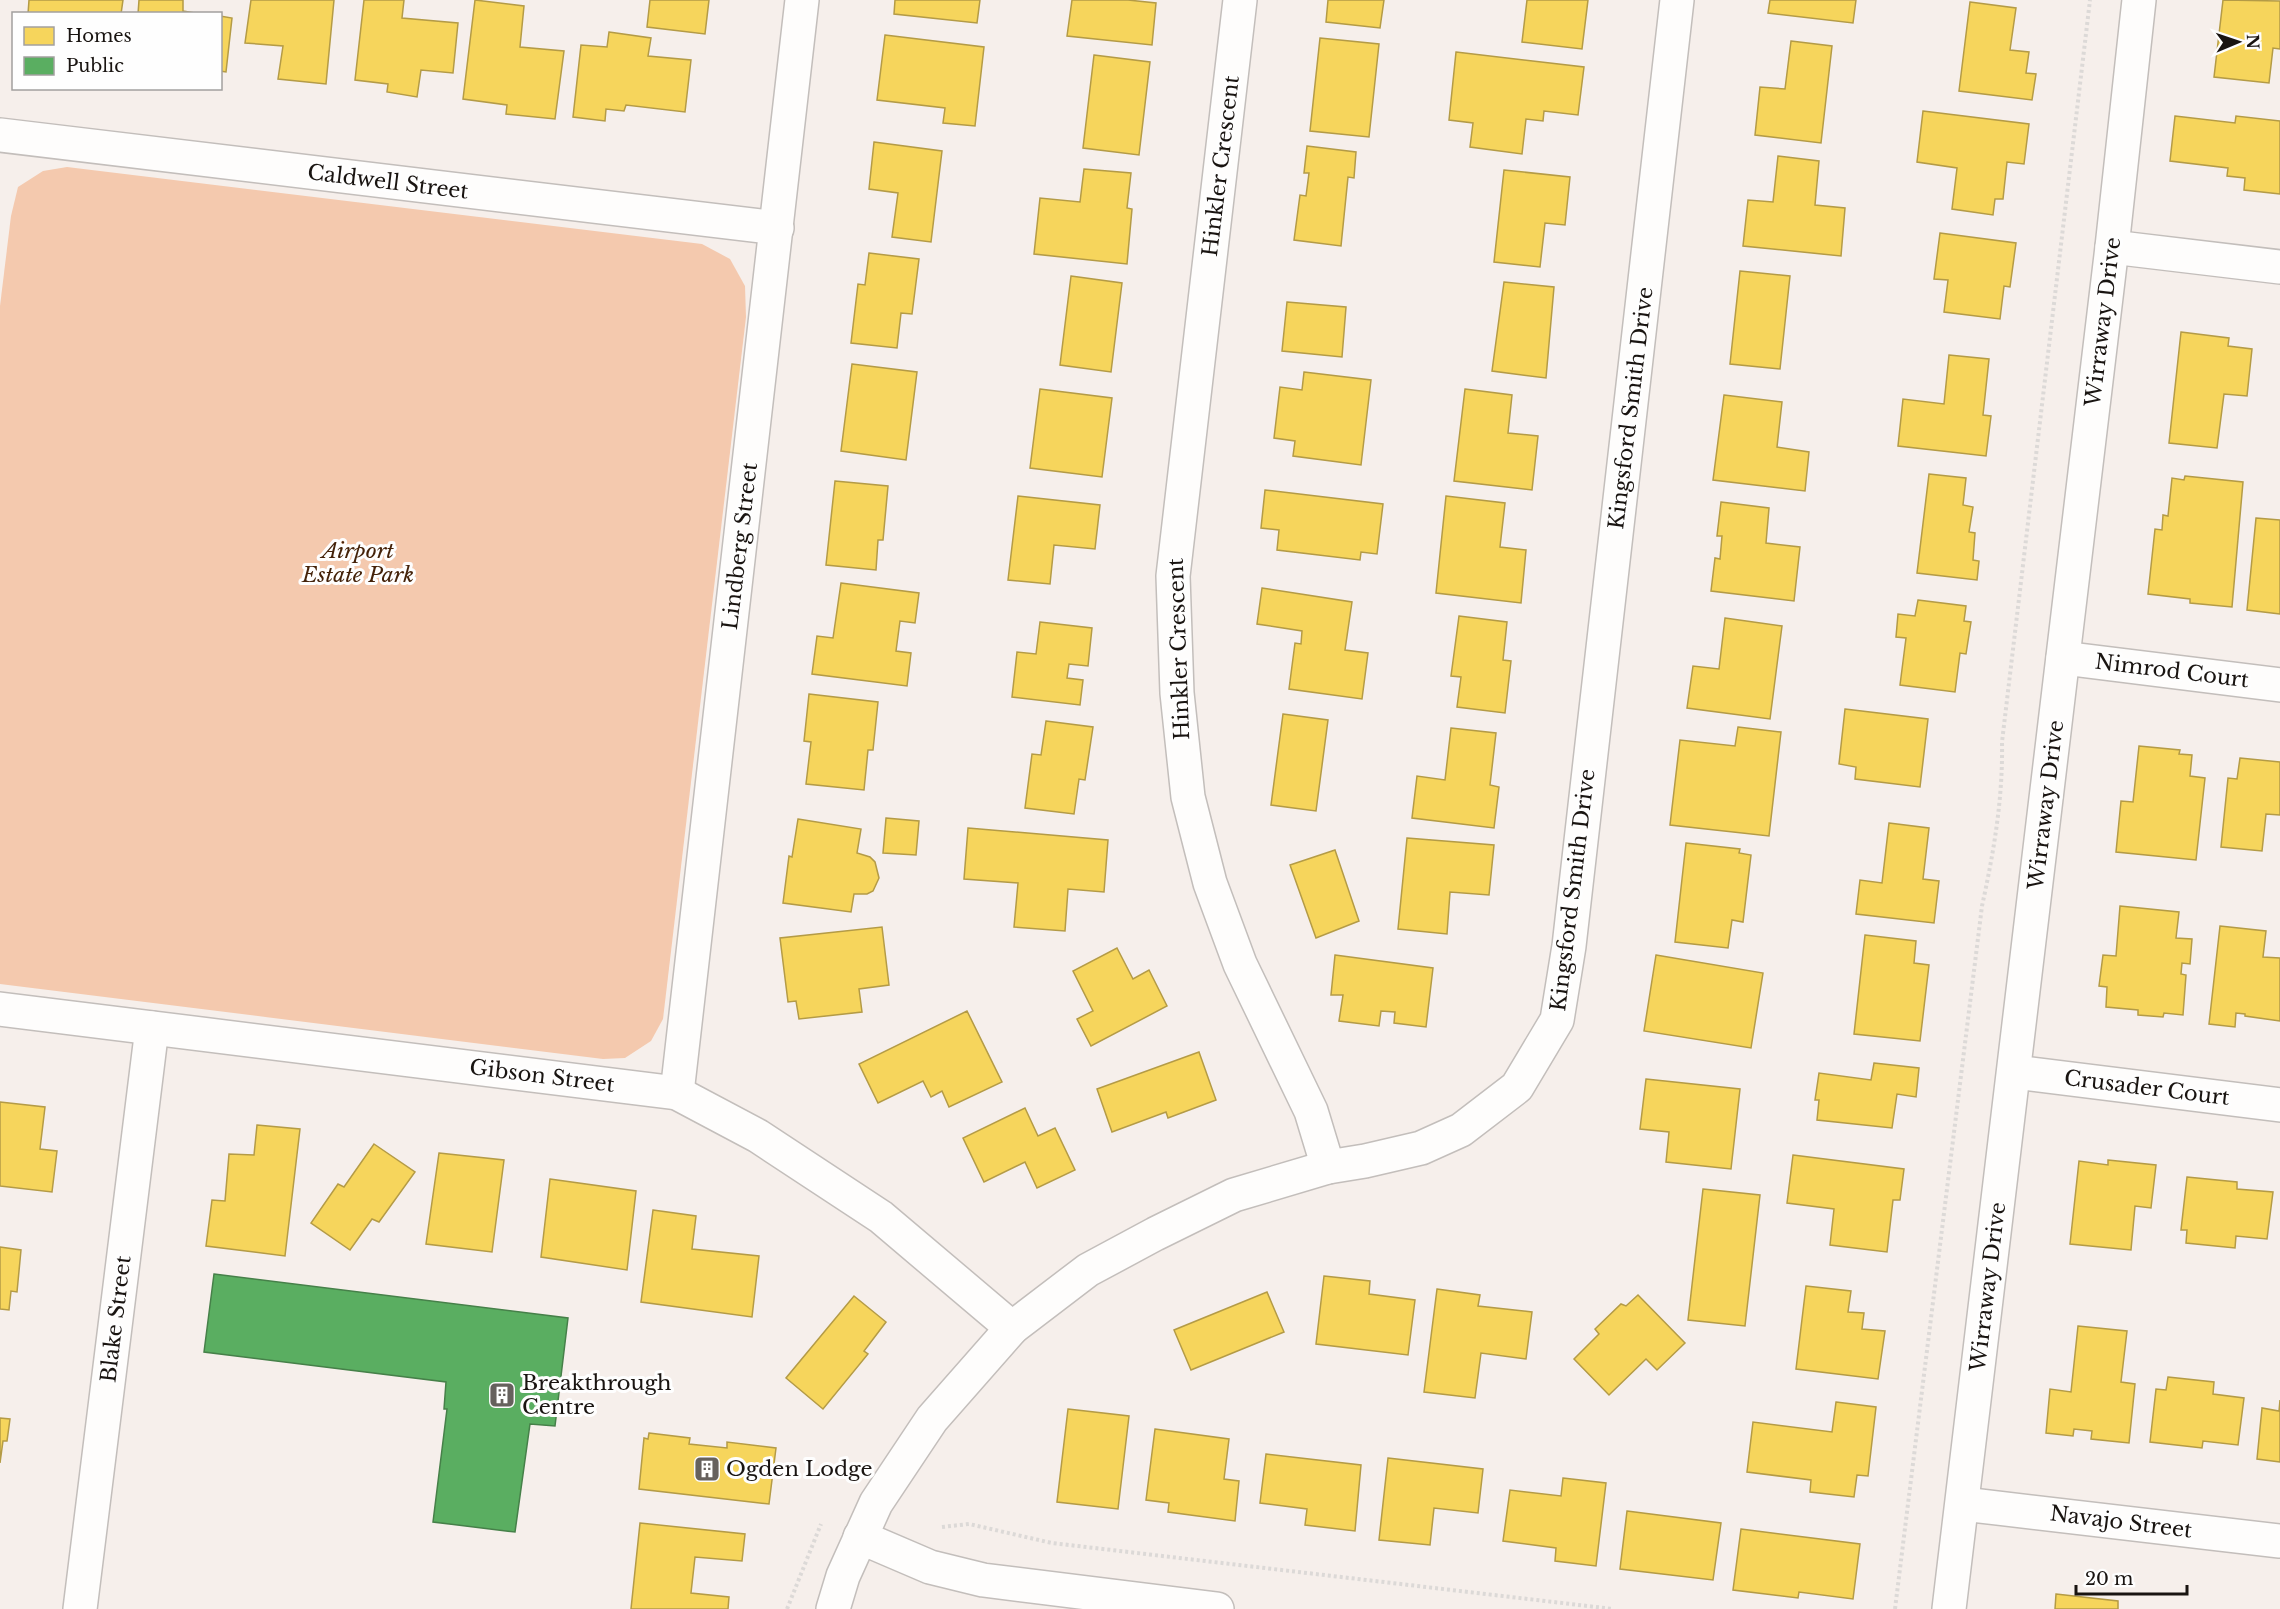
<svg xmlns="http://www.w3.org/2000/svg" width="2280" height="1609" font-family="'Libre Baskerville',serif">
<rect width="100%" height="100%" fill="#f6efeb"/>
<path fill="#f4c9ae" d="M67 167 702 244 730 259 745 286 746 317 663 1019 651 1041 625 1058 603 1059 0 984V306L11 216 18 187 43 171Z"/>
<g fill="#f6d55c" stroke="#b49b46" stroke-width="1.5">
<path d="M29 0H123L121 14H28Z"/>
<path d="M139 0H183V11L201 14H138Z"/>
<path d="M251 0H334L326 84 278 79 283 46 245 43Z"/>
<path d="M364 0H404L402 18 458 23 453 73 421 70 417 97 387 92 388 84 355 80Z"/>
<path d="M475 0 524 6 520 47 564 51 555 119 506 114 507 105 463 99Z"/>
<path d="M650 0H709L705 34 647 27Z"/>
<path d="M895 0H980L977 23 894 14Z"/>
<path d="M1072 0H1128L1156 3 1152 45 1067 36Z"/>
<path d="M1328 0H1384L1380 28 1326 22Z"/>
<path d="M1527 0H1588L1582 49 1522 42Z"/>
<path d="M1770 0H1856L1853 23 1768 13Z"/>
<path d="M2223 0 2280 1V49L2273 48 2269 83 2214 77Z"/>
<path d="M1970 2 2016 8 2010 50 2029 52 2026 73 2036 74 2032 100 1959 91Z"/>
<path d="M220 16 232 18 226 72 220 71Z"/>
<path d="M609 32 651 38 648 56 691 60 685 112 626 105 624 111 606 109 605 121 573 117 581 45 607 47Z"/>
<path d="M885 35 984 47 975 126 943 123 945 108 877 100Z"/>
<path d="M1320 38 1379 44 1369 137 1310 131Z"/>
<path d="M1791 41 1832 46 1821 143 1755 135 1760 87 1785 89Z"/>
<path d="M1456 52 1584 67 1578 115 1544 111 1543 121 1526 119 1522 154 1470 147 1473 123 1449 120Z"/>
<path d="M1094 55 1150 62 1139 155 1083 148Z"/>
<path d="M1923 111 2029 124 2024 164 2007 162 2003 199H1995L1993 215 1952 209 1957 168 1917 162Z"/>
<path d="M2175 116 2235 123 2236 116 2280 121V194L2244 190 2245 178 2227 176 2228 168 2170 161Z"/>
<path d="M874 142 942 151 931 242 892 237 898 193 869 189Z"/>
<path d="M1307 146 1356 152 1354 178 1348 177 1341 246 1294 240 1300 195 1306 196 1309 173H1304Z"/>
<path d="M1778 156 1819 161 1815 205 1845 208 1841 256 1743 246 1748 200 1773 202Z"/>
<path d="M1084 169 1131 173 1127 208 1132 209 1127 264 1034 254 1040 198 1080 202Z"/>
<path d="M1504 170 1570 177 1565 225 1545 223 1540 267 1494 262Z"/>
<path d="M1940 233 2016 243 2010 287 2004 286 2000 319 1944 312 1948 280 1934 279Z"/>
<path d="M869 253 919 259 912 314 901 313 897 348 851 343 858 284 865 285Z"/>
<path d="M1740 271 1790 276 1780 369 1730 364Z"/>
<path d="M1071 276 1122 283 1111 372 1060 365Z"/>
<path d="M1504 282 1554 287 1546 378 1492 371Z"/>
<path d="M1287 302 1346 307 1342 357 1282 351Z"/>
<path d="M2181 332 2229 338 2228 346 2252 349 2247 396 2224 394 2217 448 2169 443Z"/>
<path d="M1949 355 1989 359 1983 415 1991 416 1986 456 1898 446 1903 399 1944 404Z"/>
<path d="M852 364 917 372 906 460 841 451Z"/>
<path d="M1304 372 1371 380 1361 465 1293 456 1295 441 1274 438 1280 387 1302 390Z"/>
<path d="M1040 389 1112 398 1102 477 1030 468Z"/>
<path d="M1465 389 1512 395 1508 433 1538 436 1532 490 1454 481Z"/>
<path d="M1724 395 1782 402 1777 447 1809 452 1805 491 1713 480Z"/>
<path d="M1929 474 1966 478 1963 505 1973 507 1969 532 1975 533 1973 560 1979 561 1977 580 1917 573Z"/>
<path d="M2185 476 2243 482 2232 607 2190 603V599L2148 594 2155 529 2162 530 2163 515 2168 516 2172 478 2184 480Z"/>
<path d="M835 481 888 486 883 540H878L876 570 826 565Z"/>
<path d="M1265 490 1383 504 1377 554 1361 552 1360 560 1277 550 1279 530 1261 528Z"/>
<path d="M1018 496 1100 505 1095 549 1054 545 1050 584 1008 580Z"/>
<path d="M1446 496 1505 503 1500 547 1526 550 1521 603 1436 593Z"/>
<path d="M1721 502 1769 508 1766 543 1800 547 1794 601 1711 591 1715 558 1720 559 1722 536H1717Z"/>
<path d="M2256 518 2280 520V614L2247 610Z"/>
<path d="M841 583 919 593 915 623 900 621 896 651 911 653 907 686 812 674 817 636 833 638Z"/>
<path d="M1262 588 1352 602 1345 650 1368 653 1362 699 1289 689 1295 643 1301 644 1302 631 1257 624Z"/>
<path d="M1918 600 1966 606 1964 621 1971 622 1966 654 1960 653 1955 692 1900 685 1906 638 1896 637 1898 614 1915 616Z"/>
<path d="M1459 616 1507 622 1503 660 1511 661 1505 713 1457 707 1461 677 1451 676Z"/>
<path d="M1725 618 1782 626 1770 719 1687 708 1693 666 1719 669Z"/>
<path d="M1040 622 1092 628 1088 666 1069 664 1067 678 1083 680 1080 705 1012 697 1017 652 1036 654Z"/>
<path d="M809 694 878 702 873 750H868L864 790 806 784 811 742 804 741Z"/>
<path d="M1845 709 1928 719 1920 787 1855 779 1856 767 1839 764Z"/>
<path d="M1283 714 1328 720 1316 811 1271 805Z"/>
<path d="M1046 721 1093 727 1085 780 1079 779 1074 814 1025 808 1032 754 1041 755Z"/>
<path d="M1738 727 1781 732 1769 836 1670 825 1680 740 1735 746Z"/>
<path d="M1451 728 1496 733 1490 785 1499 787 1494 828 1412 818 1417 776 1445 780Z"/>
<path d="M2139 746 2180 750 2179 754 2192 755 2190 776 2205 778 2196 860 2116 852 2121 801 2133 802Z"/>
<path d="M2240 758 2280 762V815L2266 814 2262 851 2221 847 2228 778 2237 779Z"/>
<path d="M886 818 919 821 916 855 883 853Z"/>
<path d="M798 819 861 829 857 853 870 857 875 862 879 878 873 891 867 894H854L851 912 783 903 789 856 792 857Z"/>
<path d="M1889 823 1929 828 1923 879 1939 881 1934 923 1856 914 1860 880 1882 883Z"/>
<path d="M968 828 1108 840 1104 892 1068 889 1065 931 1014 927 1018 883 964 879Z"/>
<path d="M1407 838 1494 845 1489 895 1450 892 1447 934 1398 929Z"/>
<path d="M1686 843 1740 849 1739 853 1751 855 1743 922 1732 920 1728 948 1675 942Z"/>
<path d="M1335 850 1359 921 1316 938 1290 865Z"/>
<path d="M2120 906 2179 912 2176 938 2192 939 2190 964 2182 963 2181 974 2186 975 2183 1015 2164 1013 2163 1017 2138 1015V1010L2106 1007 2107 987 2099 986 2103 955 2116 956Z"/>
<path d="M2220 926 2266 931 2263 957 2280 958V1021L2245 1016V1014L2236 1013 2235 1027 2209 1024Z"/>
<path d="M882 927 889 985 859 989 862 1012 799 1019 796 1001 788 1002 780 938Z"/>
<path d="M1865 935 1916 941 1914 963 1929 965 1920 1041 1854 1034Z"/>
<path d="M1117 948 1133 979 1149 970 1167 1006 1091 1046 1077 1019 1093 1011 1073 971Z"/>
<path d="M1335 955 1433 968 1426 1027 1394 1023 1395 1012 1381 1011 1379 1026 1339 1021 1343 995H1331Z"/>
<path d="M1656 955 1763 973 1751 1048 1644 1031Z"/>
<path d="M967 1011 1002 1082 949 1107 942 1091 931 1097 923 1081 878 1103 859 1064Z"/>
<path d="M1199 1052 1216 1100 1168 1118 1166 1112 1112 1132 1097 1089Z"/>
<path d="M1874 1063 1919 1068 1916 1097 1897 1094 1892 1128 1817 1120 1819 1100H1815L1819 1073 1871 1080Z"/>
<path d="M1646 1079 1740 1089 1731 1169 1666 1162 1669 1132 1640 1129Z"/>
<path d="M0 1102 45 1107 40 1149 57 1151 52 1192 0 1186Z"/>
<path d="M1025 1108 1038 1136 1055 1128 1075 1170 1037 1188 1025 1162 984 1182 963 1138Z"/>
<path d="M257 1125 300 1129 285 1256 206 1246 212 1200 225 1201 229 1154 254 1155Z"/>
<path d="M374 1144 415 1172 379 1222 372 1219 350 1250 311 1223 338 1184 344 1187Z"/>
<path d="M439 1153 504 1160 492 1252 426 1244Z"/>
<path d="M1793 1155 1904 1169 1900 1200H1893L1887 1252 1830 1245 1834 1209 1787 1203Z"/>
<path d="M2108 1160 2156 1165 2151 1208 2135 1206 2131 1250 2070 1244 2079 1161 2108 1165Z"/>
<path d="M2187 1177 2237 1182V1189L2273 1192 2267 1239 2236 1236 2235 1248 2186 1243 2187 1230H2181Z"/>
<path d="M550 1179 636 1191 627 1270 541 1257Z"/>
<path d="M1703 1189 1760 1195 1745 1326 1688 1320Z"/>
<path d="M653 1210 696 1216 692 1249 759 1256 752 1317 641 1302Z"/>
<path d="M0 1247 21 1250 17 1292 11 1291 9 1310 0 1309Z"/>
<path d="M1324 1276 1370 1281 1369 1294 1415 1300 1408 1355 1316 1344Z"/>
<path d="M1806 1286 1851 1291 1848 1312 1864 1313 1862 1329 1885 1331 1878 1379 1796 1369Z"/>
<path d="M1437 1289 1480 1295 1478 1306 1532 1312 1526 1359 1481 1353 1475 1398 1424 1392Z"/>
<path d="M1267 1292 1284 1332 1191 1370 1174 1330Z"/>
<path d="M1638 1295 1685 1343 1657 1370 1646 1359 1609 1395 1574 1359 1599 1334 1595 1329 1621 1304 1626 1306Z"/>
<path d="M854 1296 886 1322 864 1351 868 1354 823 1409 786 1378Z"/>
<path d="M2078 1326 2127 1331 2121 1382 2135 1384 2129 1443 2091 1439 2092 1431 2074 1429 2073 1436 2046 1433 2050 1389 2071 1392Z"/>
<path d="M2168 1377 2214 1382 2213 1394 2244 1398 2238 1445 2203 1441 2202 1448 2150 1442 2156 1389 2166 1390Z"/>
<path d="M2280 1400V1462L2257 1459 2262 1408 2279 1411Z"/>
<path d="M1836 1402 1876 1407 1868 1476 1857 1475 1854 1497 1810 1492 1811 1480 1747 1472 1753 1422 1832 1432Z"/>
<path d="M1068 1409 1129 1416 1118 1509 1057 1502Z"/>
<path d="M0 1418 10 1419 7 1441H3L0 1463Z"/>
<path d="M1155 1429 1229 1439 1224 1479 1239 1481 1235 1521 1168 1512 1169 1503 1146 1500Z"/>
<path d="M649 1433 690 1438 689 1444 727 1448V1442L776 1448 769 1504 639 1489 644 1438 648 1439Z"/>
<path d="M1266 1454 1361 1465 1355 1531 1305 1525 1307 1509 1260 1503Z"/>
<path d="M1388 1458 1483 1469 1478 1513 1434 1508 1430 1545 1379 1540Z"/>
<path d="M1563 1478 1606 1483 1596 1566 1555 1561 1556 1548 1503 1541 1510 1490 1561 1496Z"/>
<path d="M1627 1511 1721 1523 1713 1580 1620 1569Z"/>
<path d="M640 1523 745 1534 742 1561 695 1557 691 1593 729 1597 728 1609H631Z"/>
<path d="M1741 1529 1860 1544 1853 1599 1799 1592 1798 1598 1733 1590Z"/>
<path d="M2056 1594 2118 1601V1609H2055Z"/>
</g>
<path fill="#5aae61" stroke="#468049" stroke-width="1.5" d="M214 1274 568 1318 555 1426 530 1424 515 1532 433 1522 447 1409H444L446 1382 204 1352Z"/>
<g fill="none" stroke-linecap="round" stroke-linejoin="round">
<defs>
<g id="street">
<path d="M1240 0 1173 576 1177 693 1188 797 1210 883 1240 964 1311 1111 1328 1167"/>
<path d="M0 135 777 228"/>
<path d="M2112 247 2280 267"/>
<path d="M2063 658 2280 685"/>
<path d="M0 1009 677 1093 758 1136 881 1217 1012 1328"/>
<path d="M2014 1072 2280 1105"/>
<path d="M677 1093 802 0"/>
<path d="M1963 1504 2280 1541"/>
<path d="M860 1537 930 1567 983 1580 1217 1609"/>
<path d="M80 1609 152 1028"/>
<path d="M833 1609 843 1576 876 1503 932 1419 1012 1328 1088 1270 1155 1234 1234 1195 1328 1167 1365 1161 1421 1148 1461 1130 1517 1087 1557 1020 1569 946 1677 0"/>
<path d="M1949 1609 2112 247 2139 0"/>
</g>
</defs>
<use href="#street" stroke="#c3bebb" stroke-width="36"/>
<g stroke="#dcd9d7" stroke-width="4" stroke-dasharray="3 3" stroke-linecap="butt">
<path d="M942 1527 969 1524 1052 1543 1613 1609"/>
<path d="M787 1609 821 1524"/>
<path d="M1895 1609 1982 906C1994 851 2003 798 2002 742L2090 0"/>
</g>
<use href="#street" stroke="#fefdfc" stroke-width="33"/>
</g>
<defs>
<symbol id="building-square" viewBox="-11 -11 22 22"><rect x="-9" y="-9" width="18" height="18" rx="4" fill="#66615d" stroke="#fefefe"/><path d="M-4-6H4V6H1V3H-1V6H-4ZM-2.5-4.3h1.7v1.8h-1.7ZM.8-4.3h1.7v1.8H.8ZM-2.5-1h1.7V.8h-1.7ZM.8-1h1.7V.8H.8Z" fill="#fff"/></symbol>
</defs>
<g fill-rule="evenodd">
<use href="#building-square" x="487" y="1380" width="30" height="30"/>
<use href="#building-square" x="692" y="1454" width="30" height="30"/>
</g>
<g text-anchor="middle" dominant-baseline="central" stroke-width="6" stroke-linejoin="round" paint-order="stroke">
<g font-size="21" fill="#191411" stroke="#fefefe">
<text transform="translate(1221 166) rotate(-83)">Hinkler Crescent</text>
<text transform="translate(388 182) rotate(7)">Caldwell Street</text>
<text transform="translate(2103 322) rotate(-83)">Wirraway Drive</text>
<text transform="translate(1631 408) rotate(-83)">Kingsford Smith Drive</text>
<text transform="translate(740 546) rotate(-83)">Lindberg Street</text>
<text transform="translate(1179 649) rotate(-92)">Hinkler Crescent</text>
<text transform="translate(2172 671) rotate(7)">Nimrod Court</text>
<text transform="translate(2046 805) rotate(-83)">Wirraway Drive</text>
<text transform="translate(1573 890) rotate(-83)">Kingsford Smith Drive</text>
<text transform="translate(542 1076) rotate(7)">Gibson Street</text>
<text transform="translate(2147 1088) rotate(7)">Crusader Court</text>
<text transform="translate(1988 1287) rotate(-83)">Wirraway Drive</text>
<text transform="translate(116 1319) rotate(-83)">Blake Street</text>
<text transform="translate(2121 1522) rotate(7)">Navajo Street</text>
</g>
<g font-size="21" font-style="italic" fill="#442209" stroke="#fefefe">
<text x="358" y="551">Airport<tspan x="358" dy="24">Estate Park</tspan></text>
</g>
<g font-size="21" fill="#191411" stroke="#fefefe" text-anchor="start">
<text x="522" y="1383">Breakthrough<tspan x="522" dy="24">Centre</tspan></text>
<text x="726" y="1469">Ogden Lodge</text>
</g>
</g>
<rect x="12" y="12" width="210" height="78" fill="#fefefe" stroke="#a2a09f" stroke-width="1.5"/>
<rect x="24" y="27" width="30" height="18" fill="#f6d55c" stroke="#a2a09f" stroke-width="1.5"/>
<text x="66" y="42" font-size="18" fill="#191411">Homes</text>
<rect x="24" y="57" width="30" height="18" fill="#5aae61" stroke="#a2a09f" stroke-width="1.5"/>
<text x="66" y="72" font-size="18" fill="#191411">Public</text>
<g transform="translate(2238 42) rotate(88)" stroke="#fefefe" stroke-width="4.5" paint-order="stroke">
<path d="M0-4.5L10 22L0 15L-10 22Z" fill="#191411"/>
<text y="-9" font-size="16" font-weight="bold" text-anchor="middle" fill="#191411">N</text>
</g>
<path d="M2076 1585v9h111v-9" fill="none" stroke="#191411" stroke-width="3"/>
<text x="2085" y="1585" font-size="18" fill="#191411" stroke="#fefefe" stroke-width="4.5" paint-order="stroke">20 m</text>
</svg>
